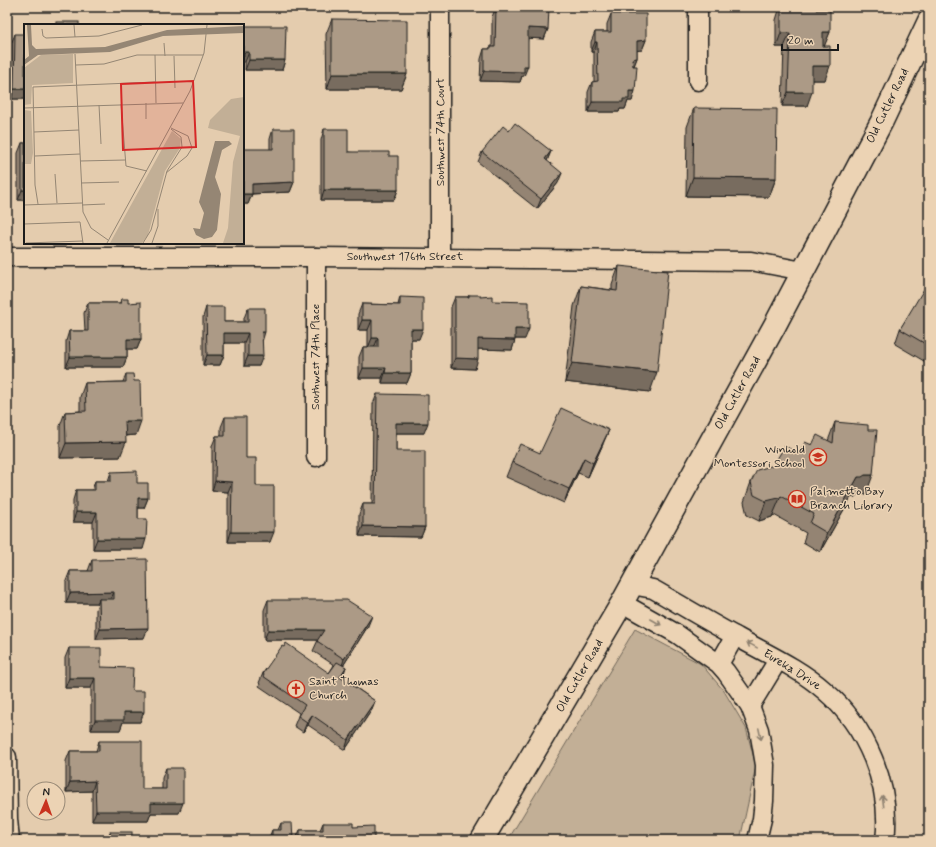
<svg xmlns="http://www.w3.org/2000/svg" width="936" height="847" font-family="Mynerve,sans-serif">
<rect width="100%" height="100%" fill="#e4ccae"/>
<filter id="ink" filterUnits="userSpaceOnUse"><feTurbulence type="fractalNoise" baseFrequency=".025" numOctaves="2"/><feDisplacementMap in="SourceGraphic" scale="8" xChannelSelector="R" yChannelSelector="G"/><feConvolveMatrix kernelMatrix="1 2 1 2 8 2 1 2 1" color-interpolation-filters="sRGB"/></filter>
<g filter="url(#ink)">
<path fill="#c2af96" stroke="#6f6659" d="M635 629 701 664 724 691 746 728 756 766 740 840H508Z"/>
<g fill="none" stroke-linecap="round" stroke-linejoin="round">
<defs>
<g id="minor">
<path d="M440 7V258"/>
<path d="M698 7V81"/>
<path d="M7 257H316L751 261 803 271"/>
<path d="M316 457V257"/>
<path d="M632 585 653 589C681 605 709 622 737 637 767 654 799 668 825 691 866 726 892 786 885 840"/>
<path d="M622 603 677 634 719 664 726 672 750 706 759 730 765 765 764 801 762 819 757 840"/>
<path d="M719 664 735 636"/>
<path d="M750 706 778 660"/>
<path d="M7 757 8 819 10 840"/>
</g>
<path id="secondary" d="M482 840 622 603 775 325 882 121 929 21"/>
</defs>
<use href="#minor" stroke="#1c1c1c" stroke-width="21"/>
<use href="#secondary" stroke="#1c1c1c" stroke-width="25"/>
<use href="#minor" stroke="#ecd3b4" stroke-width="18"/>
<use href="#secondary" stroke="#ecd3b4" stroke-width="22"/>
</g>
<g fill="#948473" stroke="#1c1c1c">
<path d="M496 7 548 29 544 39 528 38 524 76H522L520 82 480 81 481 59 484 49H490V47H492V17Z"/>
<path d="M780 7H792V8L816 10 830 32 824 46 825 80H812L807 106H782L784 47H776V20Z"/>
<path d="M611 14 646 40 642 50H637V58L634 66 632 101H628L625 109H620L619 112H588V92L592 82H594V52H591V42L595 32H607V24Z"/>
<path d="M332 19 407 74 401 89H327L326 34Z"/>
<path d="M243 26 285 60 282 70H245V62H243Z"/>
<path d="M15 34 25 99H11V44Z"/>
<path d="M694 108 776 178 769 197 686 196 687 127Z"/>
<path d="M273 129 294 182 290 192 252 194 248 204H243L270 149V139Z"/>
<path d="M324 129 348 152 389 156 398 190 394 200H321V140Z"/>
<path d="M509 131 551 151 547 161 558 183 537 209 478 162 482 152Z"/>
<path d="M22 143H25V200H18V153Z"/>
<path d="M619 266 650 392 565 382 574 306 581 286 612 290V285Z"/>
<path d="M929 285V364L895 344 900 329Z"/>
<path d="M469 295 480 297 492 301 525 339H515L512 350 478 349 475 369 451 368V307L455 297H468Z"/>
<path d="M400 297 419 339H411V373L407 383H382V378H359V357L363 347H368V330H358V314L362 304 398 305Z"/>
<path d="M121 299 128 303 141 339 137 349H127V357L123 367H66V341L69 331H85L84 313 88 303H120Z"/>
<path d="M206 307 224 322H244V318L248 308 262 341 259 366H244V343H224V355L220 365H203V317Z"/>
<path d="M126 374 136 435 125 436 120 457 60 458V426L65 412 80 411V397L85 383 123 382Z"/>
<path d="M377 394 424 433H396V451L425 527 421 537 359 536V514L363 504H372L373 404Z"/>
<path d="M225 417 246 458 256 486 270 542H228V492L212 491V446L216 436H221V427Z"/>
<path d="M835 422 868 430 866 494H858L855 497H851L820 552 803 542 806 533 774 515 772 517 759 521 747 515 744 502 751 482 772 467 799 454 812 445 828 441Z"/>
<path d="M603 444 588 477 578 473 564 503 506 477 512 462 540 453Z"/>
<path d="M111 472 137 483 148 498 144 508H138V519L143 549H93V522H73V500L76 490H92L95 481H108Z"/>
<path d="M92 560 144 638 96 639V609L98 603H66V581L70 571H88Z"/>
<path d="M268 600 368 626 343 666 346 667 342 678 375 701 371 711 345 750 308 725 303 732 294 726 298 716 299 713 259 686 260 684 259 683 263 673H329L334 665 313 651 318 640H264V610Z"/>
<path d="M69 648 101 667 132 691 140 722H123L120 730H91V688H65V658Z"/>
<path d="M99 741 142 789H162V778L166 768 179 813H151L148 821H92V791L66 792V761L70 751H96Z"/>
<path d="M281 823 293 839H296L300 830H320L323 823 353 827 374 840H268L272 830H278Z"/>
<path d="M110 832 132 840H107Z"/>
</g>
<g fill="#786c5e" stroke="#1c1c1c">
<path d="M528 28 548 29 544 39 525 38Z"/>
<path d="M823 32H830L824 47 817 46Z"/>
<path d="M781 33H790L784 47H776Z"/>
<path d="M646 40 642 50 633 51 637 41Z"/>
<path d="M595 42H597L594 52H591Z"/>
<path d="M244 52H249L245 62H243V55Z"/>
<path d="M637 58 633 68 629 69 632 59Z"/>
<path d="M249 60H285L282 70H245Z"/>
<path d="M524 66H528L524 76H522L520 82 480 81 484 71Z"/>
<path d="M812 66H830L825 80H807Z"/>
<path d="M332 74H407L401 89H327Z"/>
<path d="M14 89H25V99H11Z"/>
<path d="M629 91H635L632 101H628L625 109H620L619 112H588L592 102 623 99Z"/>
<path d="M788 92H812L807 106H782Z"/>
<path d="M551 151 547 161 545 159Z"/>
<path d="M562 173 558 183 537 209 541 199Z"/>
<path d="M693 177 776 178 769 197 686 196Z"/>
<path d="M294 182 290 192 249 194 252 184Z"/>
<path d="M22 190H25V200H18Z"/>
<path d="M324 190H398L394 200H321Z"/>
<path d="M243 194H252L248 204H243Z"/>
<path d="M362 320H372L368 330H358Z"/>
<path d="M411 329H423L419 339H407Z"/>
<path d="M515 329H529L525 339H512Z"/>
<path d="M262 332H265L262 342Z"/>
<path d="M224 333H248L244 343H220Z"/>
<path d="M372 338H378L374 348H368Z"/>
<path d="M127 339H141L137 349H123Z"/>
<path d="M478 339 515 340 512 350 475 349Z"/>
<path d="M207 355H224L220 365H203Z"/>
<path d="M248 356H263L259 366H244Z"/>
<path d="M70 357H127L123 367H66Z"/>
<path d="M455 358 478 359 475 369 451 368Z"/>
<path d="M572 363 657 372 650 392 565 382Z"/>
<path d="M363 368H386L382 378H359Z"/>
<path d="M385 373H411L407 383H382Z"/>
<path d="M125 421H141L136 435 120 436Z"/>
<path d="M396 423H428L424 433H393Z"/>
<path d="M609 430 603 444 588 477 593 463Z"/>
<path d="M126 442 120 457 60 458 66 443Z"/>
<path d="M584 458 578 473 564 503 569 489Z"/>
<path d="M865 475H873L866 494H858L855 497H851L820 552 827 533 858 477Z"/>
<path d="M215 481 232 482 228 492 212 491Z"/>
<path d="M781 496 772 517 759 521 766 501Z"/>
<path d="M138 498H148L144 508H135Z"/>
<path d="M76 512H97L93 522H73Z"/>
<path d="M363 526 425 527 421 537 359 536Z"/>
<path d="M231 532H274L270 542H228Z"/>
<path d="M97 539H146L143 549H93Z"/>
<path d="M114 592 110 602 99 599 98 603H66L70 593Z"/>
<path d="M372 616 368 626 341 669 344 659Z"/>
<path d="M148 628 144 638 96 639 100 629Z"/>
<path d="M268 630H324L321 640H264Z"/>
<path d="M346 667 342 678 336 687 340 677Z"/>
<path d="M69 678H95L91 688H65Z"/>
<path d="M375 701 371 711 345 750 348 740Z"/>
<path d="M124 712H144L140 722H123L120 730H91L95 720Z"/>
<path d="M312 715 308 725 303 732 307 722Z"/>
<path d="M95 781 92 791 66 792 70 782Z"/>
<path d="M151 803H183L179 813H151L148 821H92L96 811Z"/>
</g>
<g fill="#ac9a86" stroke="#1c1c1c">
<path d="M496 7 549 8 548 29 528 28V66H524V72L484 71V49H490V47H495Z"/>
<path d="M781 7 816 8V10H830V32H823V46H830V66H812V92H788L790 33H781Z"/>
<path d="M611 14H646V40L637 41V58L632 59 633 66H637L635 91H629V99H623V102H592V82L598 81 597 42H595V32H611Z"/>
<path d="M332 19 407 20V74H332Z"/>
<rect x="56" y="22" width="23" height="3"/>
<path d="M243 26H286L285 60H249V52H244V57H243Z"/>
<path d="M15 34H25V89H14Z"/>
<path d="M694 108 777 109 776 178 693 177Z"/>
<path d="M515 123 551 151 545 159 562 173 541 199 482 152 503 126 509 131Z"/>
<path d="M273 129H294V182L252 184V194H243V149H273Z"/>
<path d="M324 129H348V152H389V156H398V190H324Z"/>
<rect x="22" y="143" width="3" height="47"/>
<path d="M619 266 668 271 657 372 572 363 581 286 617 291Z"/>
<path d="M927 284 929 285V346L900 329Z"/>
<path d="M469 295H480V297L492 296V301L529 302V329H515V340L478 339V359L455 358V297H469Z"/>
<path d="M400 297 423 298V329H411V373H385L386 368H363V347H378V338H372V320H362V304L400 305Z"/>
<path d="M121 299H128V303L141 302V339H127V357H70L69 331H88V303H121Z"/>
<path d="M206 307H224V322H248V308H265V332H262L263 356H248V333H224V355H207Z"/>
<path d="M126 374H133L134 381H140L141 421H125L126 442 66 443 65 412 86 411 85 383 126 382Z"/>
<path d="M377 394 428 395V423H396V451H425V527L363 526V504H375Z"/>
<path d="M561 408 609 430 593 463 584 458 569 489 512 462 520 444 540 453Z"/>
<path d="M225 417H246V458H256V486H274V532H231L232 482 215 481 216 436H225Z"/>
<path d="M835 422 868 425V430H877L873 475H865L862 477H858L827 533 810 523 814 514 781 496 779 498 766 501 754 495 751 482 757 470 771 466 772 467 785 446 799 454 805 442 812 445 817 435 833 443Z"/>
<path d="M137 471V483H148V498H138V519H147L146 539H97V512H76V490H95V481H111V472Z"/>
<path d="M147 559 148 628 100 629 99 599H114V592L70 593V571H92V560Z"/>
<path d="M268 600H347L372 616 344 659 317 641 324 630H268Z"/>
<path d="M286 643 329 673 337 662 346 667 340 677 375 701 348 740 312 715 307 722 298 716 305 705 263 676 264 674 263 673 282 646 284 647Z"/>
<path d="M69 648H101V667L133 668 132 691H144V712H124V720H95V678H69Z"/>
<path d="M99 741H142V789H166V768H183V803H151V811H96L95 781 70 782V751H99Z"/>
<path d="M281 823H292L293 839H300V830H323V823H353V827L374 826V840H272V830H281Z"/>
<rect x="110" y="832" width="22" height="8"/>
</g>
<defs><path id="oneway-shaft" d="M-6 0H5M1.5-3L5.5 0L1.5 3" fill="none" stroke-width="1.6" stroke-linecap="round" stroke-linejoin="round"/></defs>
<g stroke="#8e8170">
<use href="#oneway-shaft" transform="translate(656 622) rotate(30)"/>
<use href="#oneway-shaft" transform="translate(752 645) rotate(-151)"/>
<use href="#oneway-shaft" transform="translate(760 734) rotate(78)"/>
<use href="#oneway-shaft" transform="translate(883 801) rotate(-97)"/>
</g>
</g>
<defs>
<symbol id="school-ring" viewBox="-11 -11 22 22"><circle r="9.5" fill="#ecd3b4" stroke="#c8321e" stroke-width="1.5"/><path d="M0-5L7-2L0 1L-7-2ZM-4 1L0 2.5L4 1V4Q0 6-4 4Z" fill="#c8321e"/></symbol>
<symbol id="library-ring" viewBox="-11 -11 22 22"><circle r="9.5" fill="#ecd3b4" stroke="#c8321e" stroke-width="1.5"/><path d="M-6-4Q-3-5.5-.7-3.5V5Q-3 3-6 4ZM6-4Q3-5.5 .7-3.5V5Q3 3 6 4Z" fill="#c8321e"/></symbol>
<symbol id="church-ring" viewBox="-11 -11 22 22"><circle r="9.5" fill="#ecd3b4" stroke="#c8321e" stroke-width="1.5"/><path d="M-1.2-6h2.4v3.5h3.3v2.4h-3.3V6h-2.4V-.1h-3.3v-2.4h3.3Z" fill="#c8321e"/></symbol>
</defs>
<g fill-rule="evenodd">
<use href="#school-ring" x="808" y="447" width="20" height="20"/>
<use href="#library-ring" x="787" y="489" width="20" height="20"/>
<use href="#church-ring" x="286" y="679" width="20" height="20"/>
</g>
<g text-anchor="middle" dominant-baseline="central" stroke-width="3" stroke-linejoin="round" paint-order="stroke">
<g font-size="12" fill="#1c1c1c" stroke="#ecd3b4">
<text transform="translate(888 106) rotate(-64)">Old Cutler Road</text>
<text transform="translate(441 132) rotate(-90)">Southwest 74th Court</text>
<text x="405" y="257">Southwest 176th Street</text>
<text transform="translate(316 357) rotate(-90)">Southwest 74th Place</text>
<text transform="translate(738 393) rotate(-61)">Old Cutler Road</text>
<text transform="translate(792 670) rotate(32)">Eureka Drive</text>
<text transform="translate(580 676) rotate(-60)">Old Cutler Road</text>
</g>
<g font-size="12" fill="#1c1c1c" stroke="#ecd3b4" text-anchor="start">
<text x="805" y="450" text-anchor="end">Winhold<tspan x="805" dy="14">Montessori School</tspan></text>
<text x="810" y="492">Palmetto Bay<tspan x="810" dy="14">Branch Library</tspan></text>
<text x="309" y="682">Saint Thomas<tspan x="309" dy="14">Church</tspan></text>
</g>
</g>
<g transform="translate(24 24)">
<rect width="220" height="220" fill="#e4ccae"/>
<path d="M49 30V59L8 61 7 80 0 81V44L17 31ZM220 73V219H199L204 204 209 138 216 112 184 104 186 96 207 75ZM0 86 7 87 9 129 7 140H0ZM148 107 157 115 156 124 141 147 124 211 118 219H86Z" fill="#c2af96"/>
<path d="M3 1H7L8 21 12 25 81 23 143 6 220 2V9L139 12 86 28 14 31 0 41V36L5 32ZM191 117H205L208 120 198 126 191 153 197 170 193 206 188 213 180 215 172 211 169 204 176 205 180 189 175 178Z" fill="#958674"/>
<path fill="none" stroke="#948674" stroke-width="1" d="M50 1 51 13M18 5 19 12 22 14 75 12 118 1M140 19 141 32M51 30 59 188 67 204 84 216M131 31 132 79M150 32 151 64M52 41 80 40 113 31H179M122 79V95M97 80 102 142 123 147M75 81 77 120M0 84 159 79M10 108 55 106M11 132 56 130M56 137 101 136M142 149 163 132 168 124 164 112 147 104M31 150 33 179M57 159 95 158M14 180 11 161 9 63 131 58M0 181 58 179M58 181 81 180M0 200 56 198 59 219M2 219 59 217M83 219 166 67 180 29 183 1M119 219 127 206 143 147 158 123 157 113 147 105M128 219 134 202V185"/>
<path fill="#d62828" fill-opacity="0.15" stroke="#d62828" stroke-width="2" d="M169 57 172 123 99 126 97 60Z"/>
<rect width="220" height="220" fill="none" stroke="#1c1c1c" stroke-width="2"/>
</g>
<rect width="936" height="847" fill="none" stroke="#ecd3b4" stroke-width="24"/>
<rect x="12" y="12" width="912" height="823" fill="none" stroke="#1c1c1c" stroke-width="1.5" filter="url(#ink)"/>
<g transform="translate(46 801) rotate(2)"><circle r="19" fill="#ecd3b4" stroke="#998a77"/>
<path d="M0-3L7 15L0 10L-7 15Z" fill="#c8321e"/>
<text y="-6" font-size="11" font-weight="bold" text-anchor="middle" fill="#1c1c1c">N</text>
</g>
<path d="M782 44v6h56v-6" fill="none" stroke="#1c1c1c" stroke-width="2"/>
<text x="788" y="44" font-size="12" fill="#1c1c1c" stroke="#ecd3b4" stroke-width="3" paint-order="stroke">20 m</text>
</svg>
